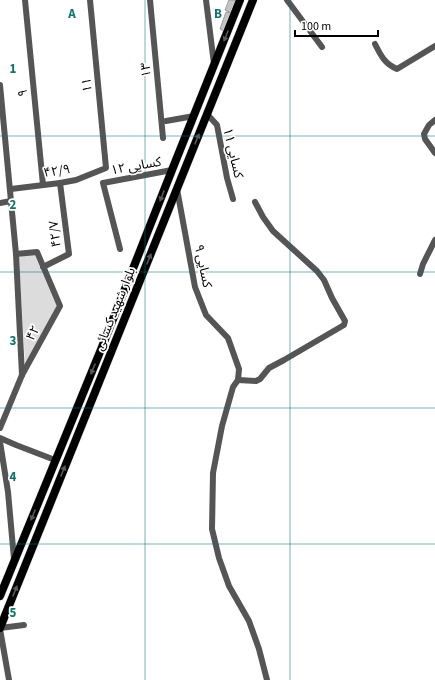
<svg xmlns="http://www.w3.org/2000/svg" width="435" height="680" font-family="'Source Sans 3','Noto Sans Arabic',sans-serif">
<rect width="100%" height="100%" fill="#fff"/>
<path fill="#dcdcdc" d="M34 254 57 307 25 363 19 257Z"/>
<g fill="#c4c4c4" stroke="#999">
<path d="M229 0H233L237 2 232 13 225 10Z"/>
<path d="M226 12 232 13 224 31 220 29Z"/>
</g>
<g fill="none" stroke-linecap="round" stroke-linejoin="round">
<defs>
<g id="major">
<path d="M0 596 102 347 172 170 240 0"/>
<path d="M0 628 253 0"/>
</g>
</defs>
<use href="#major" stroke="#dbdbdb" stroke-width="9"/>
<g stroke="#555" stroke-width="6">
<path d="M25 0 43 185"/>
<path d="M150 0 163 138"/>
<path d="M206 0 214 64"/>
<path d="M287 0 322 47"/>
<path d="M375 44C381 56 385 64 397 69L435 46"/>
<path d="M0 85 16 254 22 375"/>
<path d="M207 114 217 125 227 178 233 199"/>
<path d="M435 120 429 125 424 134 425 139 435 153"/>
<path d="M166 121 194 116"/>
<path d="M11 189 60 183 76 180 106 168 90 0"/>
<path d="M177 189 195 287 206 315 228 338 239 369 238 380 233 387 222 426 213 473 212 529 219 558 229 586 249 621 259 649 267 680"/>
<path d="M0 203 11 201"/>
<path d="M120 249 103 183 172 170"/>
<path d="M43 267 69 254 60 183"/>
<path d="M420 274 423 264 435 240"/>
<path d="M238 380 256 381 260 379 269 368 284 360 344 325 345 321 332 298 324 280 317 271 273 231 263 217 255 202"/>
<path d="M0 428 22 375 60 306 37 252 16 254"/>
<path d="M0 438 16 445 55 460"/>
<path d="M0 442 8 492 14 559"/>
<path d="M0 628 24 625"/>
<path d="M0 629 9 680"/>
</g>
<use href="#major" stroke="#000" stroke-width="8"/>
</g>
<defs><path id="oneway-solid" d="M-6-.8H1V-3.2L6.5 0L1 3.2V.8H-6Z"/></defs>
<g fill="#595959">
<use href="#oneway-solid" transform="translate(226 36) rotate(112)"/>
<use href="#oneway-solid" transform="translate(197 139) rotate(-68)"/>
<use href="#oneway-solid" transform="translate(162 196) rotate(111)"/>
<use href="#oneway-solid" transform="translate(149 259) rotate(-68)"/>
<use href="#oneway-solid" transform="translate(93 369) rotate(113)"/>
<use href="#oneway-solid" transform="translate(63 471) rotate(-68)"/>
<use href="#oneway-solid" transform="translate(33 515) rotate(112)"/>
<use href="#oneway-solid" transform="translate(15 591) rotate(-68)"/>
</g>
<path fill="none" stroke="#0f766e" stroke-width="1" stroke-opacity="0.55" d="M145 0V680M290 0V680M0 136H435M0 272H435M0 408H435M0 544H435"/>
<g text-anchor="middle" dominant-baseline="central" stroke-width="3.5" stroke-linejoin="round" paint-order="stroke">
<g font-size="13" fill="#000" stroke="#fff">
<text transform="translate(146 70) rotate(-96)">۱۳</text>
<text transform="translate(87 85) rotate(-95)">۱۱</text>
<text transform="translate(23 93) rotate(-96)">۹</text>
<text transform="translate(233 153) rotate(77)">۱۱ کسایی</text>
<text transform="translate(136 166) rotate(-10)">۱۲ کسایی</text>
<text transform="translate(57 171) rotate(-9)">۴۲/۹</text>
<text transform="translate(55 234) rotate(-97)">۴۲/۷</text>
<text transform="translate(203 266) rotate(78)">۹ کسایی</text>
<text transform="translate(115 309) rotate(-68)">بلوار شهید کسائی</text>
<text transform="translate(33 333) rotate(-61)">۴۲</text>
</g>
</g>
<g font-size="13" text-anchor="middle" font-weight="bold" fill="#0f766e" stroke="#fff" stroke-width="3.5" stroke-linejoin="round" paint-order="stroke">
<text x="72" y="18">A</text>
<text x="218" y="18">B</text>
<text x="13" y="73">1</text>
<text x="13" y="209">2</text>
<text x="13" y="345">3</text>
<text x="13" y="481">4</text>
<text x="13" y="617">5</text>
</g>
<path d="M295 30v6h83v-6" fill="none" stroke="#000000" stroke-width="2"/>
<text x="301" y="30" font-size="12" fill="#000000" stroke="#ffffff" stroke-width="3" paint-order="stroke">100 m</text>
</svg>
